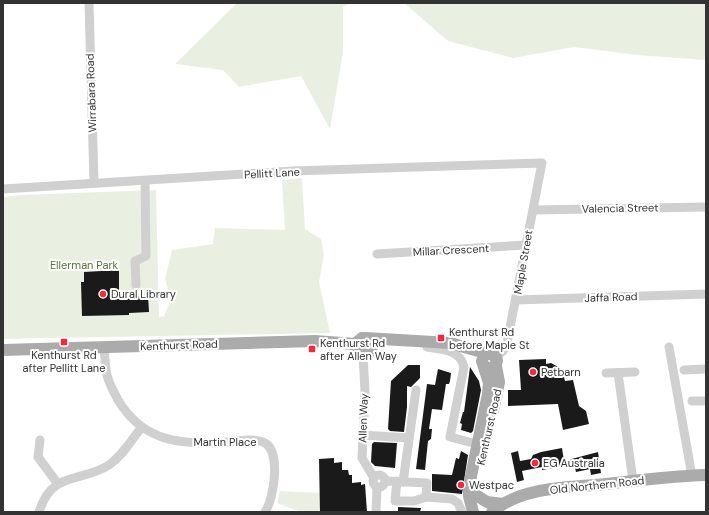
<svg xmlns="http://www.w3.org/2000/svg" width="709" height="515" font-family="'DM Sans',sans-serif">
<rect width="100%" height="100%" fill="#fff"/>
<g fill="#e9f0e1">
<path d="M237 3H351L343 7V52L330 129 301 76 239 87 223 70 175 64Z"/>
<path d="M404 3H706V60L637 55 574 47 513 58 448 41Z"/>
<path d="M302 178 305 229 321 239 324 255 319 282 330 333 3 339V197L21 195 156 190 159 317 164 316 169 304 168 289 165 279 172 250 213 244 215 228 285 230 282 180Z"/>
<path d="M280 491 320 493V512H301L277 503Z"/>
</g>
<g fill="#1a1a1a">
<path d="M119 270V291H122V297L148 296 149 312 129 313V315L82 316 81 282H84V272Z"/>
<path d="M546 359V364L551 363 562 369 565 381 573 380 579 406 586 411 589 424 563 430 558 404 508 406V390H521L519 360Z"/>
<path d="M408 365H420V378L411 387 407 386V407L404 432 390 431 388 429 391 381Z"/>
<path d="M470 367 479 381 481 390 473 431 471 433 461 430 462 424 460 423 463 412H464Z"/>
<path d="M438 369 451 373 450 381 449 384H446L442 410 432 409 429 429H432L431 439 428 441 425 470 416 469 427 384 435 385Z"/>
<path d="M374 442 397 443 395 468 375 466 371 462 372 444Z"/>
<path d="M562 448 564 461 598 452 601 473 591 475 590 469 576 472 574 464 542 470V467L522 471 524 480 517 482 511 453 518 451 520 461 531 459 533 455 541 452Z"/>
<path d="M461 451 468 455 462 494 432 491V474L452 475 456 458 459 459Z"/>
<path d="M334 458V463L342 462V470H348L349 475H352V483L361 482V485L365 484 367 512H320L319 459Z"/>
<path d="M398 507 421 508 420 512H398Z"/>
</g>
<g fill="none" stroke-linecap="round" stroke-linejoin="round">
<g stroke="#d0d0d0" stroke-width="9">
<path d="M89 3 94 183"/>
<path d="M3 189 293 171 542 163 507 343 503 351 496 356"/>
<path d="M534 210 706 207"/>
<path d="M377 254 525 245"/>
<path d="M136 285 135 261 146 256 145 181"/>
<path d="M516 300 706 294"/>
<path d="M427 347C442 349 461 350 464 367L450 437 477 444"/>
<path d="M669 347 692 476"/>
<path d="M104 348C105 356 105 366 107 375 109 384 114 392 118 400 141 438 173 444 215 443 230 443 249 437 263 442 282 449 274 499 265 512"/>
<path d="M363 355 365 391 362 458 374 478"/>
<path d="M684 370 706 369"/>
<path d="M606 373 635 372"/>
<path d="M618 373 633 481"/>
<path d="M692 401H706"/>
<path d="M363 435 408 438"/>
<path d="M40 440 38 457 58 484"/>
<circle cx="379" cy="481" r="6"/>
<path d="M386 481 427 483 426 497"/>
<path d="M397 481 395 501H414L426 497 452 499 458 503 462 512"/>
<path d="M403 482 416 390"/>
<path d="M39 512C52 470 81 483 109 465 123 455 131 441 141 428"/>
<path d="M376 512 377 487"/>
</g>
<g stroke="#ababab" stroke-width="12">
<path d="M365 338 371 342 372 348 368 354 360 355 356 350 355 344 362 338H365L450 343 496 356 497 361 494 367 490 369 484 366"/>
<path d="M3 350 315 341 355 344"/>
<path d="M493 411 499 382 496 366"/>
<path d="M476 495 487 502 503 504"/>
<path d="M473 512 469 496V486L488 394 489 383 482 361"/>
<path d="M492 512C522 486 569 488 606 484 639 480 672 476 706 475"/>
</g>
</g>
<g fill="#f7283b" stroke="#fff" stroke-width="1.5">
<circle cx="103" cy="294" r="4"/>
<rect x="437" y="334" width="8" height="8" rx="2"/>
<rect x="60" y="338" width="8" height="8" rx="2"/>
<rect x="308" y="345" width="8" height="8" rx="2"/>
<circle cx="533" cy="372" r="4"/>
<circle cx="535" cy="463" r="4"/>
<circle cx="461" cy="485" r="4"/>
</g>
<g text-anchor="middle" dominant-baseline="central" stroke-width="4" stroke-linejoin="round" paint-order="stroke">
<g font-size="11" fill="#333" stroke="#fff">
<text transform="translate(91 93) rotate(-92)">Wirrabara Road</text>
<text transform="translate(272 173) rotate(-3)">Pellitt Lane</text>
<text transform="translate(620 208) rotate(-1)">Valencia Street</text>
<text transform="translate(451 250) rotate(-3)">Millar Crescent</text>
<text transform="translate(523 262) rotate(-80)">Maple Street</text>
<text transform="translate(611 297) rotate(-2)">Jaffa Road</text>
<text transform="translate(179 345) rotate(-2)">Kenthurst Road</text>
<text transform="translate(363 418) rotate(-88)">Allen Way</text>
<text transform="translate(489 427) rotate(-77)">Kenthurst Road</text>
<text x="225" y="442">Martin Place</text>
<text transform="translate(597 485) rotate(-6)">Old Northern Road</text>
</g>
<g font-size="11" fill="#57753a" stroke="#fff">
<text x="84" y="265">Ellerman Park</text>
</g>
<g font-size="11" fill="#333" stroke="#fff" text-anchor="start">
<text x="111" y="294">Dural Library</text>
<text x="449" y="332">Kenthurst Rd<tspan x="449" dy="13">before Maple St</tspan></text>
<text x="320" y="343">Kenthurst Rd<tspan x="320" dy="13">after Allen Way</tspan></text>
<text x="64" y="355" text-anchor="middle">Kenthurst Rd<tspan x="64" dy="13">after Pellitt Lane</tspan></text>
<text x="541" y="372">Petbarn</text>
<text x="543" y="463">EG Australia</text>
<text x="469" y="485">Westpac</text>
</g>
</g>
<rect width="709" height="515" fill="none" stroke="#333333" stroke-width="8"/>
</svg>
